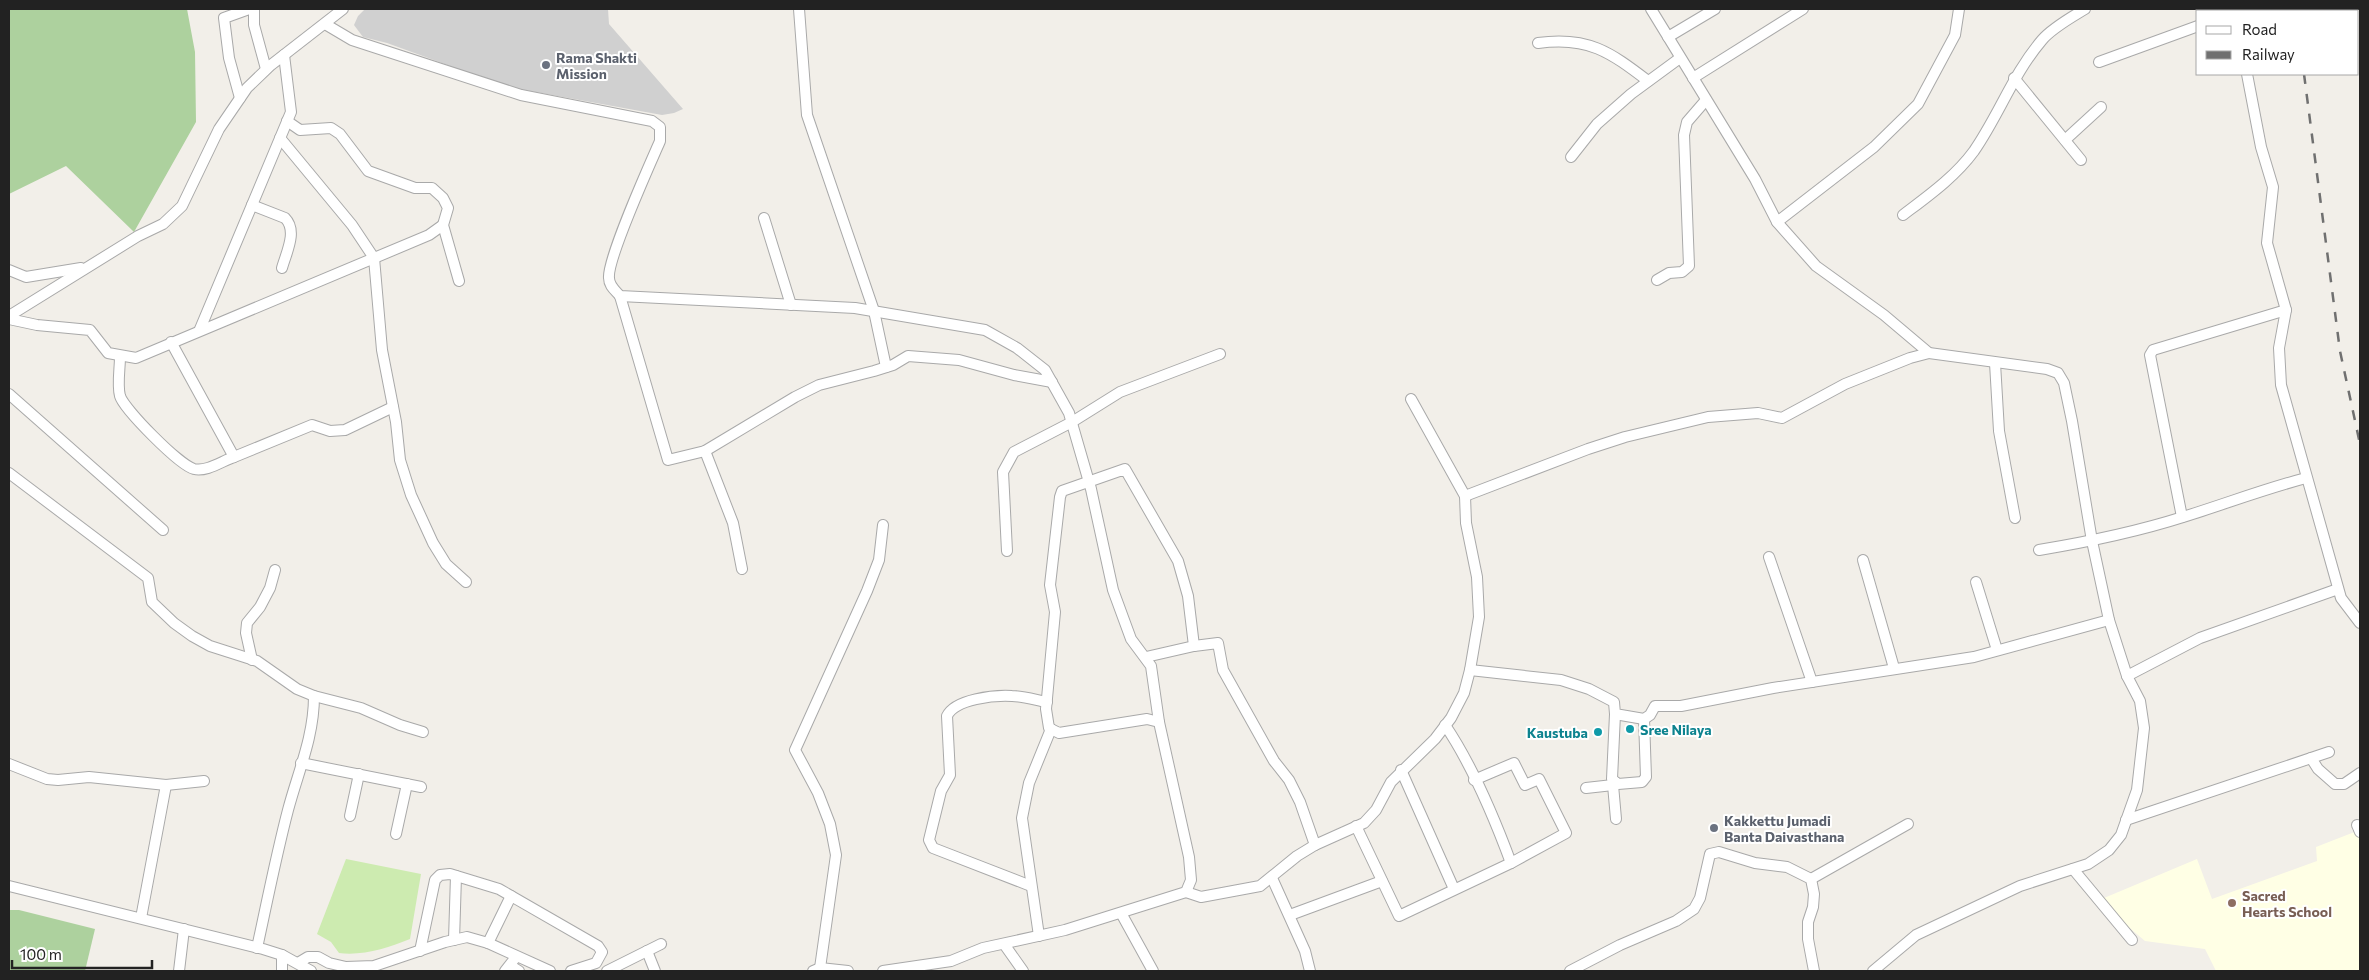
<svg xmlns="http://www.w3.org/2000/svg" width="2369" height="980" font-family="Commissioner,sans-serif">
<rect width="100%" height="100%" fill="#f2efe9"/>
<path fill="#ffffe5" d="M2357 831 2360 835V971H2216L2205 949 2145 941 2104 906V898L2197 859 2212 899 2317 861 2316 847Z"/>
<path fill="#d0d0d0" d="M365 9H608L609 24 683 109 674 113 662 115 508 87 387 43 363 37 354 25 358 16Z"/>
<path fill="#cdebb0" d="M346 859 421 874 410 939C388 948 363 956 339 953L331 942 317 934Z"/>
<g fill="#add19e">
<path d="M9 9H187L195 52 196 122 134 232 66 166 9 194Z"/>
<path d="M9 910H19L95 929 85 971H9Z"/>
</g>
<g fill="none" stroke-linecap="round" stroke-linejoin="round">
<defs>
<g id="minor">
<path d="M254 9V25L266 69"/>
<path d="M799 9 807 115 874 311 886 367"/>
<path d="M1651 9 1755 179 1777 222 1816 266 1884 315 1929 353 2047 369 2058 373 2064 383 2072 421 2092 541 2109 620 2127 676 2140 701 2144 728 2137 790 2121 835 2109 850 2088 864 2020 886 1916 935 1873 971"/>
<path d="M2238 9V11"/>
<path d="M325 24 352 40 521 95 652 121 660 127V141C650 164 607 259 609 278 609 286 615 290 620 296L855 308 985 330 1017 348 1045 370 1069 413 1091 489 1113 590 1131 639 1151 666 1159 722"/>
<path d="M1668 37 1715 9"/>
<path d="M1538 43C1588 36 1610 52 1648 81"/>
<path d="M2099 62 2198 26"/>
<path d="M2247 74 2261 147 2273 187 2267 243 2286 310 2279 348 2281 385 2341 598 2360 623"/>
<path d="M1693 78 1803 9"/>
<path d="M2014 78 2081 160"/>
<path d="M240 98 229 58 224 18 249 9"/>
<path d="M287 121 300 130 331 128 340 134 368 171 415 188H432L443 198 448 208 443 225 459 281"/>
<path d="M280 138 352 225 374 258 382 350 396 422 400 460 411 495 433 543 446 564 466 582"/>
<path d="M2065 140 2101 107"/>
<path d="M1571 157 1597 124 1631 94 1680 58"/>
<path d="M252 205 285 218C298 231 286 253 282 268"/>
<path d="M1903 215C1928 196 1955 177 1974 151 1999 115 2013 74 2042 40 2052 28 2072 17 2085 9"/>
<path d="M764 218 791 305"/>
<path d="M1777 222 1874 147 1918 104 1955 35 1959 9"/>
<path d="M9 270 26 277 81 268"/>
<path d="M1657 280 1669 273 1682 272 1689 266 1684 135 1687 122 1706 100"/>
<path d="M620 296 668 460 705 451 795 397 819 385 874 371 893 365 908 356 959 360 1014 375 1052 382"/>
<path d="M9 316 138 236 163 224 182 206 219 129 247 88 271 65 343 9"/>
<path d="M9 319 37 325 90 330 108 353 136 358 429 235 443 225"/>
<path d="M200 329 291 112 284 55"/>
<path d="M171 342 234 457 312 425 330 431 345 430 393 407"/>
<path d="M120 357C120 368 117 385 120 396 124 409 179 465 194 469 207 472 222 461 234 457"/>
<path d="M1995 363 1999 431 2015 518"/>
<path d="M9 394 163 530"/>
<path d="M1411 399 1465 496"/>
<path d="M705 451 733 523 742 569"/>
<path d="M9 473 148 578 152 602 174 623 192 636 210 646 257 661 297 689 314 696C314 737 298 772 288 810 276 856 267 902 257 948"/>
<path d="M2182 517 2150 355 2153 350 2286 310"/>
<path d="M2039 550C2087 542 2136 532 2183 517 2225 504 2264 489 2306 478"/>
<path d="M1007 551 1003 472 1014 452 1072 422 1120 392 1220 354"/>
<path d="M1769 557 1812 682"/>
<path d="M1863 560 1894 668"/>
<path d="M1976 582 1997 650"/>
<path d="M1194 646 1218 643 1223 670 1274 761 1289 780 1300 802 1315 845"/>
<path d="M252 660 246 633 247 623 260 607 270 588 275 570"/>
<path d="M1470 670 1561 680 1589 689 1614 702 1615 714 1644 719 1650 715 1655 706H1681L1773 688 1974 657 2109 620"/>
<path d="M2127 676 2200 638 2338 589"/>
<path d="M314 696 361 708 400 725 423 732"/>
<path d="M1615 714 1612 779 1618 784 1642 782 1646 777 1644 719"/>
<path d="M1445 725C1472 765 1494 817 1511 863"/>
<path d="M2311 758 2318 769 2335 784H2344L2360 773"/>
<path d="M301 763 421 787"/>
<path d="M9 764 47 779 58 780 89 777 166 785 204 781"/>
<path d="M1401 770 1454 889"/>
<path d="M1615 782 1613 785 1616 819"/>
<path d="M1586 788 1613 785"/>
<path d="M350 816 359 774"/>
<path d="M2126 820 2329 752"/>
<path d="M2357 825 2360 832"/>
<path d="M1356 826 1399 916 1511 863 1566 833 1539 779 1525 785 1514 763 1474 780"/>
<path d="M396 834 407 784"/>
<path d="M2073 869 2132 940"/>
<path d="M1272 878 1305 951 1310 971"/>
<path d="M1811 879 1908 824"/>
<path d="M9 886 263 949 282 955 311 971"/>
<path d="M1031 886 933 848 929 840 941 791 950 775 947 716C955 699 994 695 1012 696 1023 696 1036 700 1047 702"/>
<path d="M1186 892 1201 897 1260 886 1297 856 1315 845 1364 823 1376 810 1391 782 1435 739 1451 718 1464 693 1470 670 1479 617 1477 577 1466 523 1465 496 1588 449 1625 437 1708 417 1758 413 1782 418 1845 384 1910 358 1929 353"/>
<path d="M1121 913 1153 971"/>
<path d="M1290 915 1382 881"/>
<path d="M141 918 166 785"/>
<path d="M1039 936 1022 818 1029 783 1051 729"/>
<path d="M454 940 456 876"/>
<path d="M488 943 511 896"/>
<path d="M1004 944 1023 971"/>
<path d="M420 951 435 880 440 875 450 874 499 889 598 946 602 952 596 963 571 971"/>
<path d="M647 951 655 971"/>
<path d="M298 963 308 957H318L329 963 346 967 374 966 445 942 467 937 488 943 550 971"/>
<path d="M511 966 519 971"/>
<path d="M820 968 836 855 830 824 818 793 795 750 867 591 879 560 883 525"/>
<path d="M179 971 184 929"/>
<path d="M282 971V955"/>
<path d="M505 971 516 957"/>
<path d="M607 971 661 944"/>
<path d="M813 971 820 968 848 971"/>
<path d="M883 971 951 961 983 948 1065 930 1186 892 1191 880 1189 857 1159 722 1147 719 1059 733 1049 728 1046 709 1055 612 1050 585 1060 497 1062 491 1125 469 1178 561 1188 596 1194 646 1146 657"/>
<path d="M1570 971 1620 945 1676 921 1694 909 1700 898 1710 854 1719 852 1755 863 1787 867 1811 879 1814 894 1813 907 1808 922V939L1814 971"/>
</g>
</defs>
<use href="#minor" stroke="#a9a9a9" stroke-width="12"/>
<use href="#minor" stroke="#fff" stroke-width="10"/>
<g stroke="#707070" stroke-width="2.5" stroke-dasharray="10 10" stroke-linecap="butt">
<path d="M2295 9V11"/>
<path d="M2304 74 2340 351 2360 444"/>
</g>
</g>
<g fill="#6b7280" stroke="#fff" stroke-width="2">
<circle cx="546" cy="65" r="5"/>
<circle cx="1714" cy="828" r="5"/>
</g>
<g fill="#0f9aa8" stroke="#fff" stroke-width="2">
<circle cx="1630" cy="729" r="5"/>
<circle cx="1598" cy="732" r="5"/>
</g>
<circle fill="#8d6e63" stroke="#fff" stroke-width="2" cx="2232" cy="903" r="5"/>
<g text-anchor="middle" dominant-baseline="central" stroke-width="4" stroke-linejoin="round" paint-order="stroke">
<g font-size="14" font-weight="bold" fill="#5b616d" stroke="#fff" text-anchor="start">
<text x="556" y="57">Rama Shakti<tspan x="556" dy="16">Mission</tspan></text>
<text x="1724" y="820">Kakkettu Jumadi<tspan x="1724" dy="16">Banta Daivasthana</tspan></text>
</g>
<g font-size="14" font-weight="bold" fill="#0d838f" stroke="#fff" text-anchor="start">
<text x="1640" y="729">Sree Nilaya</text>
<text x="1588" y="732" text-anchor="end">Kaustuba</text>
</g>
<g font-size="14" font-weight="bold" fill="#785e54" stroke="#fff" text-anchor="start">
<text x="2242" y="895">Sacred<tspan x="2242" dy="16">Hearts School</tspan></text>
</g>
</g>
<rect width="2369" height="980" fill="none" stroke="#222222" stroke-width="20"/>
<rect x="2196" y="10" width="162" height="65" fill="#ffffff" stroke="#a7a7a7"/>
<rect x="2206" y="26" width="25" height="8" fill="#ffffff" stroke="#a7a7a7"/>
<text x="2242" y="35" font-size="15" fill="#222222">Road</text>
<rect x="2206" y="51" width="25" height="8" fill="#707070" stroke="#a7a7a7"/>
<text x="2242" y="60" font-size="15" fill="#222222">Railway</text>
<path d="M12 960v8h140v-8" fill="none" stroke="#222222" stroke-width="2.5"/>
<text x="20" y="960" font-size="15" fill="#222222" stroke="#ffffff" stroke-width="4" paint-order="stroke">100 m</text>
</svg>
